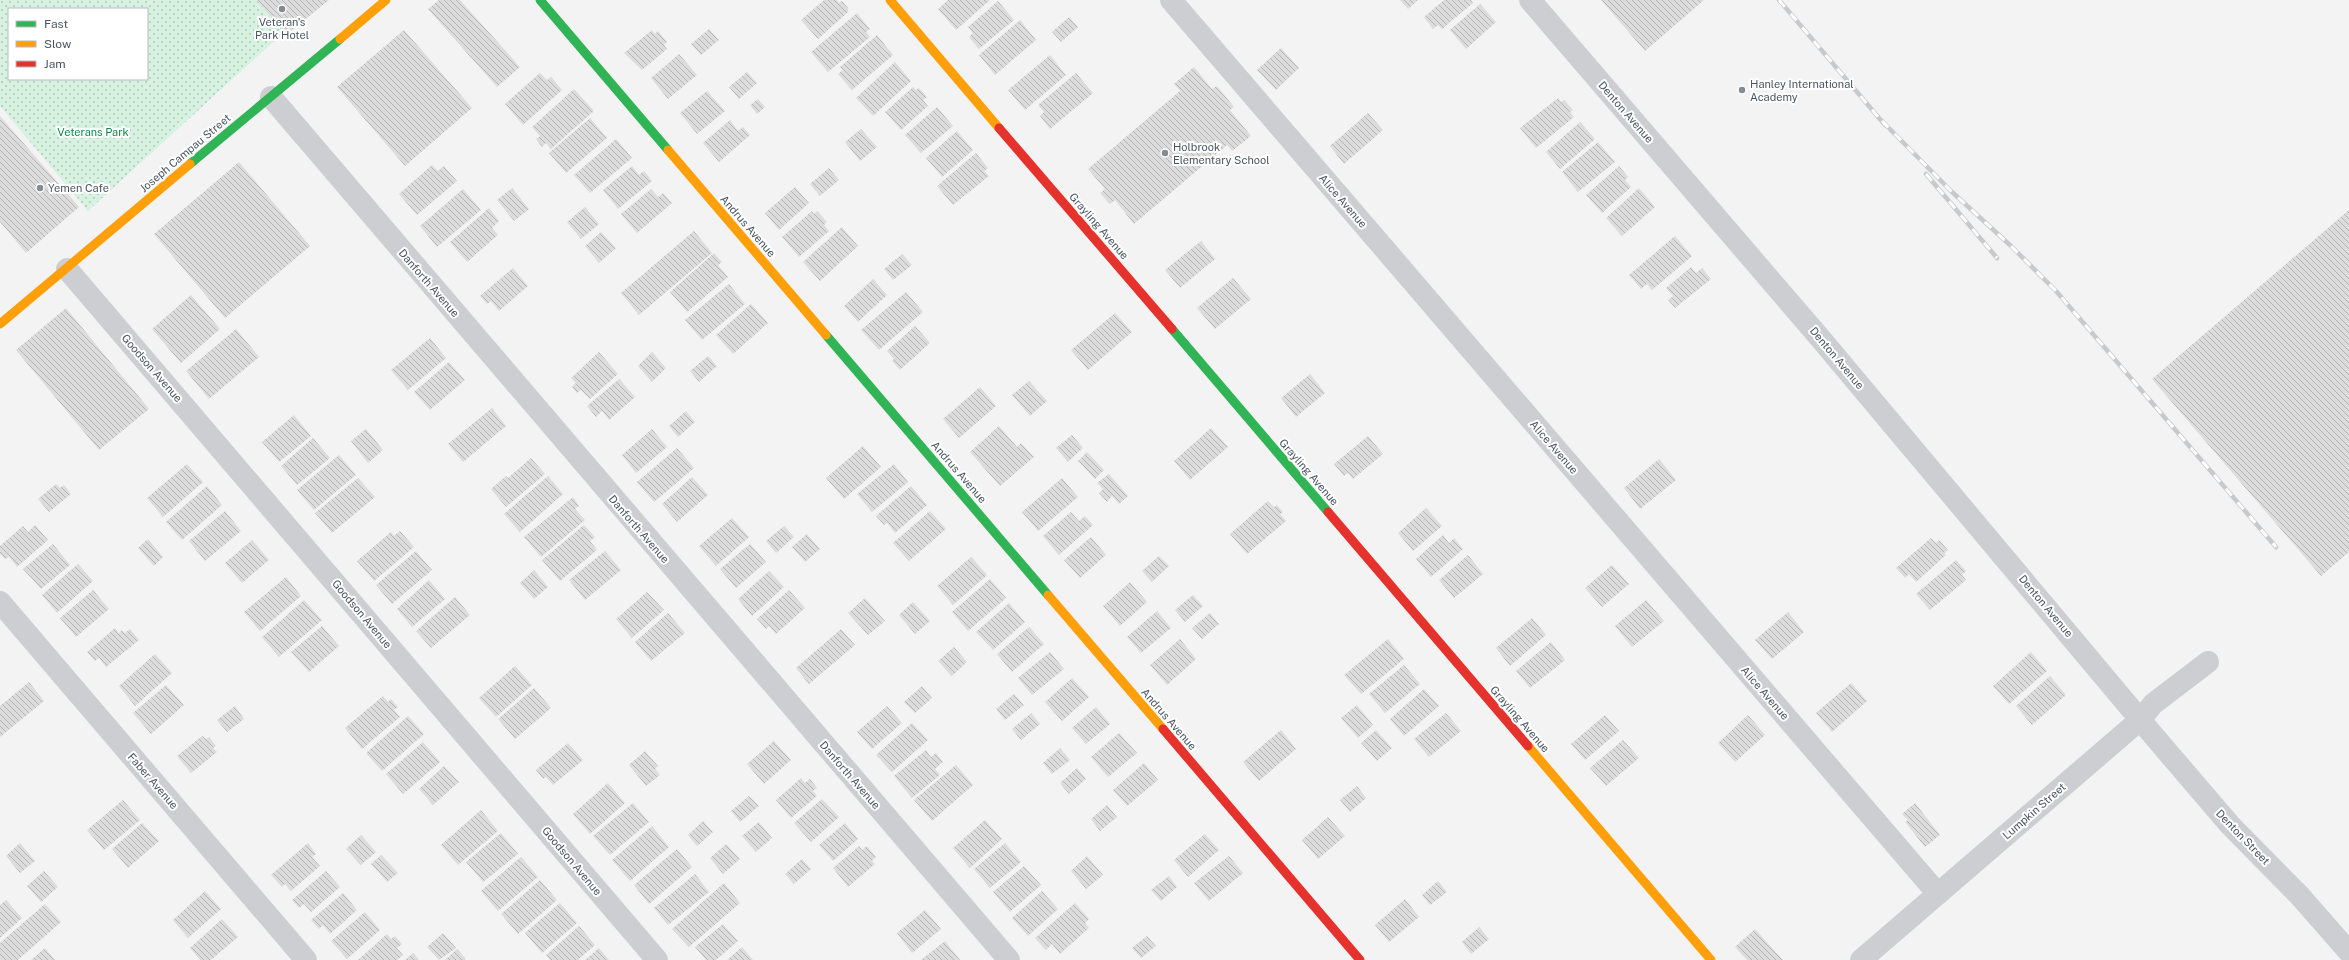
<svg xmlns="http://www.w3.org/2000/svg" width="2349" height="960" font-family="'Public Sans',sans-serif">
<defs>
<pattern id="park-dots" width="8" height="8" patternUnits="userSpaceOnUse"><rect width="8" height="8" fill="#d7f2e1"/><path d="M2 2h.1M6 6h.1" fill="none" stroke="#b0c7ba" stroke-width="1.8" stroke-linecap="round"/></pattern>
<pattern id="building-back-hatch" width="6" height="6" patternUnits="userSpaceOnUse"><rect width="6" height="6" fill="#dcdcdd"/><path d="M-1 5l2 2M0 0l6 6M5-1l2 2" fill="none" stroke="#b4b5b7"/></pattern>
</defs>
<rect width="100%" height="100%" fill="#f3f3f3"/>
<path fill="url(#park-dots)" fill-rule="evenodd" d="M0 0H257L284 32 88 211 0 106ZM9 9H147V79H9Z"/>
<g fill="url(#building-back-hatch)">
<path d="M257 0H329L286 35Z"/>
<path d="M439 0H460L520 67 497 87 428 9Z"/>
<path d="M824 0H837L839 3 842 1 848 8V12L818 39 801 20Z"/>
<path d="M948 0H990L956 30 938 9Z"/>
<path d="M1400 0H1418L1408 9Z"/>
<path d="M1444 0H1471L1473 3 1442 29 1438 25 1433 29 1424 17Z"/>
<path d="M1601 0H1704L1645 51Z"/>
<path d="M998 1 1014 20 979 49 969 37 973 33 968 27Z"/>
<path d="M1480 4 1496 22 1466 49 1450 30Z"/>
<path d="M857 13 870 29 866 32 870 37 828 72 811 52Z"/>
<path d="M1069 17 1078 27 1061 42 1052 32Z"/>
<path d="M1020 20 1036 40 995 75 979 55Z"/>
<path d="M709 29 719 40 701 55 691 44Z"/>
<path d="M404 30 472 108 405 166 337 87Z"/>
<path d="M652 30 655 34 658 31 667 42 664 45 667 49 642 70 624 53Z"/>
<path d="M877 35 893 55 852 90 838 74 843 70 840 67Z"/>
<path d="M1281 48 1299 68 1276 90 1257 70Z"/>
<path d="M679 54 697 75 668 99 651 78Z"/>
<path d="M1050 55 1066 75 1025 110 1008 90Z"/>
<path d="M895 62 911 81 873 116 856 98Z"/>
<path d="M1194 67 1212 89 1217 86 1234 107 1230 110 1251 136 1232 151 1227 145 1134 224 1115 200 1110 204 1100 193 1105 189 1088 169 1180 91 1174 84Z"/>
<path d="M747 72 757 83 739 99 729 87Z"/>
<path d="M540 73 547 80 551 77 562 90 523 125 505 104Z"/>
<path d="M1076 73 1093 93 1050 129 1040 116 1044 112 1038 105Z"/>
<path d="M913 87 916 90 919 88 927 97 923 100 928 106 901 130 885 112Z"/>
<path d="M574 89 594 111 551 149 546 143 542 147 536 139 540 136 532 127Z"/>
<path d="M707 91 725 111 697 134 680 113Z"/>
<path d="M1558 98 1561 102 1564 100 1573 110 1570 112 1574 117 1536 148 1520 128Z"/>
<path d="M758 99 765 107 757 114 750 105Z"/>
<path d="M937 107 953 126 921 153 905 135Z"/>
<path d="M1368 113 1383 130 1344 164 1330 146Z"/>
<path d="M0 116 79 207 26 253 0 222Z"/>
<path d="M590 118 607 138 566 173 549 153Z"/>
<path d="M730 120 738 131 743 127 750 135 719 162 703 143Z"/>
<path d="M1580 122 1595 139 1560 169 1546 152Z"/>
<path d="M861 129 877 147 860 161 845 142Z"/>
<path d="M957 131 973 150 942 177 926 158Z"/>
<path d="M616 139 632 158 590 193 574 175Z"/>
<path d="M1598 142 1615 162 1578 192 1562 172Z"/>
<path d="M976 153 988 168 984 171 989 176 953 205 937 186Z"/>
<path d="M239 162 310 246 225 318 154 234Z"/>
<path d="M432 165 438 171 444 166 457 181 417 215 399 194Z"/>
<path d="M632 166 639 175 644 171 652 181 618 209 603 190Z"/>
<path d="M1619 166 1628 177 1625 180 1631 187 1602 213 1586 195Z"/>
<path d="M829 168 839 180 820 196 810 184Z"/>
<path d="M795 187 809 203 779 230 765 213Z"/>
<path d="M512 188 529 209 514 221 497 200Z"/>
<path d="M1639 188 1655 207 1622 236 1606 218Z"/>
<path d="M463 189 481 210 437 247 420 226Z"/>
<path d="M651 189 658 197 663 193 672 203 637 233 621 214Z"/>
<path d="M585 207 599 224 581 239 567 222Z"/>
<path d="M489 208 499 221 492 228 498 235 467 262 450 242Z"/>
<path d="M2349 210V552L2321 576 2152 379Z"/>
<path d="M812 211 814 214 817 211 827 222 824 225 829 231 799 257 782 237Z"/>
<path d="M842 227 858 246 820 281 803 262Z"/>
<path d="M694 231 712 253 639 315 621 293Z"/>
<path d="M601 232 616 248 599 263 585 246Z"/>
<path d="M1675 236 1692 256 1652 290 1647 284 1641 289 1629 275Z"/>
<path d="M1201 241 1215 259 1180 288 1165 270Z"/>
<path d="M714 253 722 262 718 265 728 277 687 312 670 292Z"/>
<path d="M902 254 912 265 893 280 884 269Z"/>
<path d="M1691 267 1696 273 1702 268 1711 279 1675 308 1668 300 1673 296 1666 288Z"/>
<path d="M513 268 528 286 499 311 491 301 487 304 480 296Z"/>
<path d="M1233 278 1251 299 1215 329 1197 308Z"/>
<path d="M873 279 887 295 858 322 844 306Z"/>
<path d="M729 284 745 304 702 340 685 320Z"/>
<path d="M906 292 923 312 879 350 861 330Z"/>
<path d="M191 295 220 329 181 363 152 329Z"/>
<path d="M751 304 768 323 733 354 716 335Z"/>
<path d="M66 308 149 409 99 450 16 350Z"/>
<path d="M1115 313 1132 332 1088 370 1071 350Z"/>
<path d="M915 326 930 343 900 370 892 361 894 359 887 351Z"/>
<path d="M236 329 259 357 209 399 186 371Z"/>
<path d="M430 338 446 358 408 390 391 370Z"/>
<path d="M599 352 618 374 590 399 581 390 577 393 572 387 576 383 571 378Z"/>
<path d="M652 352 666 368 652 382 638 366Z"/>
<path d="M708 356 717 366 699 382 690 371Z"/>
<path d="M449 362 465 380 430 410 414 392Z"/>
<path d="M1310 374 1325 393 1296 417 1281 398Z"/>
<path d="M619 379 635 397 609 420 602 411 596 417 587 406Z"/>
<path d="M1029 381 1047 401 1030 416 1012 395Z"/>
<path d="M980 387 996 406 959 438 943 419Z"/>
<path d="M492 408 506 426 463 462 448 444Z"/>
<path d="M686 411 695 422 678 437 669 426Z"/>
<path d="M294 415 311 436 279 462 262 442Z"/>
<path d="M999 426 1017 447 1021 443 1034 457 1000 486 970 452Z"/>
<path d="M1211 428 1228 447 1190 480 1174 461Z"/>
<path d="M366 429 383 450 368 463 351 441Z"/>
<path d="M652 429 667 447 636 473 622 455Z"/>
<path d="M1072 435 1083 448 1068 462 1056 448Z"/>
<path d="M1368 436 1383 454 1353 479 1348 473 1344 476 1334 464Z"/>
<path d="M313 438 330 458 297 485 281 466Z"/>
<path d="M863 446 881 467 844 499 826 478Z"/>
<path d="M677 448 694 468 654 502 637 482Z"/>
<path d="M1087 452 1104 470 1095 479 1078 461Z"/>
<path d="M339 455 356 475 314 510 297 490Z"/>
<path d="M531 458 545 474 506 507 491 489 506 476 508 478Z"/>
<path d="M1659 459 1676 480 1640 509 1624 488Z"/>
<path d="M187 464 203 482 163 517 147 498Z"/>
<path d="M894 464 908 482 872 512 857 494Z"/>
<path d="M1109 474 1128 496 1119 504 1112 496 1107 502 1099 493 1103 489 1097 483Z"/>
<path d="M548 476 563 494 520 532 504 514Z"/>
<path d="M692 477 708 495 677 522 662 504Z"/>
<path d="M358 478 375 497 332 533 315 513Z"/>
<path d="M1062 478 1078 497 1038 531 1022 512Z"/>
<path d="M56 484 60 488 64 485 71 494 49 512 38 499Z"/>
<path d="M207 486 222 505 182 540 166 522Z"/>
<path d="M911 486 927 505 895 533 887 523 884 525 876 516Z"/>
<path d="M573 497 579 506 575 509 585 520 541 557 524 537Z"/>
<path d="M1268 501 1274 507 1277 505 1283 512 1280 514 1286 521 1247 554 1230 534Z"/>
<path d="M1426 508 1442 526 1413 551 1398 533Z"/>
<path d="M225 511 241 531 205 561 189 541Z"/>
<path d="M930 511 946 529 909 561 893 543Z"/>
<path d="M1071 512 1079 521 1085 516 1093 525 1059 555 1043 536Z"/>
<path d="M732 518 749 537 716 566 699 546Z"/>
<path d="M35 525 48 540 17 567 9 557 5 559 0 554V546L23 526 28 532Z"/>
<path d="M584 525 595 537 590 541 597 550 560 581 542 560Z"/>
<path d="M784 526 794 537 776 553 766 541Z"/>
<path d="M400 531 414 547 374 581 357 561 391 532 394 536Z"/>
<path d="M807 534 820 549 805 562 792 547Z"/>
<path d="M1443 535 1449 543 1454 538 1463 549 1431 577 1416 559Z"/>
<path d="M1091 537 1106 555 1080 578 1064 560Z"/>
<path d="M1931 538 1936 543 1939 540 1948 550 1944 553 1946 555 1916 582 1909 574 1905 578 1896 568Z"/>
<path d="M148 539 163 557 154 566 138 548Z"/>
<path d="M252 540 269 560 242 583 225 563Z"/>
<path d="M53 544 70 565 41 589 23 569Z"/>
<path d="M750 544 766 562 736 588 720 569Z"/>
<path d="M416 551 432 570 392 604 376 585Z"/>
<path d="M605 551 621 570 585 600 569 580Z"/>
<path d="M1468 555 1483 574 1454 598 1439 580Z"/>
<path d="M1159 556 1169 566 1152 582 1142 571Z"/>
<path d="M971 557 987 575 953 605 937 586Z"/>
<path d="M1956 560 1966 571 1962 575 1966 580 1930 610 1916 594Z"/>
<path d="M78 564 93 581 57 613 42 595Z"/>
<path d="M1612 565 1629 584 1602 607 1585 588Z"/>
<path d="M534 570 548 587 534 599 520 583Z"/>
<path d="M769 571 784 587 752 616 738 599Z"/>
<path d="M286 577 301 596 260 631 244 612Z"/>
<path d="M990 579 1006 598 968 631 952 612Z"/>
<path d="M429 580 445 599 412 627 397 609Z"/>
<path d="M1130 582 1147 602 1120 626 1103 606Z"/>
<path d="M93 590 109 609 76 637 60 618Z"/>
<path d="M789 590 805 608 776 634 769 626 766 629 757 619Z"/>
<path d="M647 592 664 610 632 638 616 619Z"/>
<path d="M1193 595 1203 606 1185 622 1175 610Z"/>
<path d="M455 597 470 615 431 648 416 631Z"/>
<path d="M865 598 885 621 868 635 848 613Z"/>
<path d="M304 600 322 620 279 657 262 637Z"/>
<path d="M1646 600 1664 621 1632 647 1615 626Z"/>
<path d="M913 602 930 621 915 634 899 615Z"/>
<path d="M1009 603 1025 622 993 650 976 632Z"/>
<path d="M1157 611 1171 628 1141 653 1127 637Z"/>
<path d="M1788 612 1804 632 1772 659 1755 640Z"/>
<path d="M668 613 685 633 651 661 635 642Z"/>
<path d="M1210 613 1219 624 1202 639 1192 628Z"/>
<path d="M1532 618 1546 635 1510 666 1496 648Z"/>
<path d="M322 626 339 646 309 672 291 652Z"/>
<path d="M1029 627 1044 644 1012 672 997 654Z"/>
<path d="M115 628 119 633 122 630 125 633 130 629 139 640 106 667 99 658 95 661 87 652Z"/>
<path d="M841 629 855 645 809 684 796 668Z"/>
<path d="M1180 639 1196 659 1167 685 1150 665Z"/>
<path d="M1388 639 1404 659 1361 694 1344 675Z"/>
<path d="M1551 642 1565 660 1530 688 1516 671Z"/>
<path d="M954 647 967 662 952 676 938 661Z"/>
<path d="M1050 652 1064 669 1032 695 1018 678Z"/>
<path d="M2031 652 2047 671 2009 704 1993 686Z"/>
<path d="M155 654 172 673 135 706 119 686Z"/>
<path d="M1404 665 1420 684 1385 713 1369 694Z"/>
<path d="M515 666 532 685 496 717 479 698Z"/>
<path d="M2050 676 2066 695 2032 725 2016 706Z"/>
<path d="M1072 678 1089 697 1062 721 1045 702Z"/>
<path d="M29 682 44 701 0 737V706Z"/>
<path d="M1851 683 1867 701 1832 732 1816 713Z"/>
<path d="M166 685 184 705 151 734 133 713Z"/>
<path d="M922 686 932 698 915 713 904 702Z"/>
<path d="M534 688 551 708 515 739 498 719Z"/>
<path d="M1424 689 1439 706 1404 736 1390 719Z"/>
<path d="M1014 694 1024 705 1005 720 996 709Z"/>
<path d="M383 696 388 702 391 699 398 707 394 710 400 717 362 749 345 728Z"/>
<path d="M1357 705 1373 725 1358 738 1341 718Z"/>
<path d="M235 706 244 719 227 732 217 720Z"/>
<path d="M887 706 902 723 872 749 857 732Z"/>
<path d="M1096 707 1110 724 1086 744 1072 728Z"/>
<path d="M1031 713 1040 724 1021 740 1012 729Z"/>
<path d="M1446 713 1461 731 1429 757 1414 739Z"/>
<path d="M1605 715 1619 731 1585 760 1571 744Z"/>
<path d="M1748 715 1765 735 1735 762 1718 743Z"/>
<path d="M408 716 424 734 382 771 366 753Z"/>
<path d="M912 723 928 740 892 772 876 755Z"/>
<path d="M1281 730 1296 749 1259 781 1243 762Z"/>
<path d="M1376 730 1392 748 1377 761 1361 743Z"/>
<path d="M1119 733 1137 753 1108 777 1091 757Z"/>
<path d="M202 736 206 739 209 737 216 746 213 748 217 752 191 773 177 756Z"/>
<path d="M1623 740 1639 758 1606 786 1590 768Z"/>
<path d="M774 741 791 760 764 784 747 764Z"/>
<path d="M423 742 440 762 403 794 386 774Z"/>
<path d="M568 743 583 760 553 785 546 777 543 779 536 770Z"/>
<path d="M1060 748 1070 760 1052 774 1043 763Z"/>
<path d="M926 750 931 757 936 753 943 762 935 769 940 775 912 798 894 776Z"/>
<path d="M645 751 658 766 655 769 660 775 646 786 629 765Z"/>
<path d="M1144 763 1158 780 1127 806 1113 790Z"/>
<path d="M956 765 973 785 932 821 914 800Z"/>
<path d="M444 766 459 782 433 805 419 789Z"/>
<path d="M1077 768 1086 779 1069 794 1060 783Z"/>
<path d="M801 778 805 783 810 779 817 788 813 791 817 796 791 818 776 800Z"/>
<path d="M608 783 625 803 590 834 573 814Z"/>
<path d="M1357 786 1366 798 1350 812 1340 800Z"/>
<path d="M749 796 759 806 740 822 731 811Z"/>
<path d="M822 799 839 817 811 842 794 823Z"/>
<path d="M123 800 140 820 104 850 87 830Z"/>
<path d="M633 803 649 822 610 855 593 836Z"/>
<path d="M1915 803 1940 835 1925 847 1905 822 1908 820 1902 814Z"/>
<path d="M1107 805 1117 817 1100 831 1091 819Z"/>
<path d="M481 810 498 831 458 865 441 845Z"/>
<path d="M1328 817 1345 836 1318 859 1302 840Z"/>
<path d="M985 820 1002 839 970 868 953 848Z"/>
<path d="M703 821 713 832 697 846 688 835Z"/>
<path d="M759 822 772 838 756 852 742 836Z"/>
<path d="M142 823 159 841 128 868 112 849Z"/>
<path d="M845 823 858 839 833 861 819 845Z"/>
<path d="M652 826 669 847 630 881 612 860Z"/>
<path d="M501 833 518 854 483 882 466 862Z"/>
<path d="M1205 834 1219 850 1188 877 1174 860Z"/>
<path d="M361 835 376 852 361 865 346 849Z"/>
<path d="M20 843 35 861 20 873 6 856Z"/>
<path d="M308 843 316 854 312 857 320 866 291 891 285 884 282 887 271 875Z"/>
<path d="M1005 843 1021 862 990 888 974 869Z"/>
<path d="M726 844 740 859 723 874 710 858Z"/>
<path d="M859 846 862 850 867 846 876 857 872 861 875 864 848 887 833 868Z"/>
<path d="M677 849 692 867 649 904 634 885Z"/>
<path d="M381 855 398 873 387 882 371 864Z"/>
<path d="M1087 856 1103 875 1086 889 1071 871Z"/>
<path d="M1229 856 1243 873 1209 901 1194 883Z"/>
<path d="M521 857 538 877 498 911 481 891Z"/>
<path d="M802 859 811 869 794 884 785 874Z"/>
<path d="M1024 866 1041 885 1010 912 993 892Z"/>
<path d="M44 871 58 887 41 902 27 886Z"/>
<path d="M326 871 340 887 311 912 304 904 299 908 292 900Z"/>
<path d="M695 874 709 892 668 925 654 908Z"/>
<path d="M1169 876 1177 887 1161 901 1151 890Z"/>
<path d="M540 880 557 900 518 934 501 914Z"/>
<path d="M1438 881 1447 892 1430 905 1422 895Z"/>
<path d="M724 883 740 903 689 947 672 929Z"/>
<path d="M205 891 221 909 188 938 173 920Z"/>
<path d="M1042 891 1058 909 1028 936 1012 918Z"/>
<path d="M343 893 357 910 330 934 323 925 319 929 311 920Z"/>
<path d="M1405 899 1419 917 1389 942 1375 925Z"/>
<path d="M6 900 22 918 0 938V905Z"/>
<path d="M560 903 577 923 542 953 525 933Z"/>
<path d="M1075 903 1089 919 1085 923 1089 928 1060 954 1052 944 1046 950 1035 938Z"/>
<path d="M45 904 61 922 18 960H0V943Z"/>
<path d="M925 910 941 929 912 953 897 933Z"/>
<path d="M365 912 380 930 347 959 331 941Z"/>
<path d="M222 919 238 937 211 960H200L190 948Z"/>
<path d="M723 924 738 941 716 960H706L695 947Z"/>
<path d="M579 926 595 945 578 960H550L546 955Z"/>
<path d="M1479 927 1489 939 1471 954 1462 942Z"/>
<path d="M1755 929 1783 960H1747L1735 947Z"/>
<path d="M443 933 456 948 439 960 427 947Z"/>
<path d="M387 934 391 939 395 936 402 944 397 948 403 955 397 960H358Z"/>
<path d="M1147 936 1156 946 1141 958 1132 948Z"/>
<path d="M945 941 960 960H921Z"/>
<path d="M742 947 753 960H727Z"/>
<path d="M45 948 55 960H31Z"/>
<path d="M599 948 609 960H585Z"/>
<path d="M457 949 466 959 465 960H445Z"/>
<path d="M413 953 419 960H405Z"/>
</g>
<g fill="none" stroke-linecap="round" stroke-linejoin="round">
<g stroke="#ccced1" stroke-width="22">
<path d="M1171 0 1938 894"/>
<path d="M1530 0 1820 338 2153 735 2230 825 2299 895 2349 952"/>
<path d="M271 97 1009 960"/>
<path d="M67 269 657 960"/>
<path d="M0 602 306 960"/>
<path d="M1861 960 2141 719 2153 704 2208 662"/>
</g>
<g stroke="#30b455" stroke-width="9">
<path d="M540 0 668 150"/>
<path d="M190 164 340 39"/>
<path d="M1172 329 1328 512"/>
<path d="M826 335 1048 595"/>
</g>
<g stroke="#ff9f0a" stroke-width="9">
<path d="M890 0 999 128"/>
<path d="M340 39 386 0"/>
<path d="M668 150 826 335"/>
<path d="M0 324 190 164"/>
<path d="M1048 595 1163 729"/>
<path d="M1528 746 1711 960"/>
</g>
<g stroke="#e5322d" stroke-width="9">
<path d="M999 128 1172 329"/>
<path d="M1328 512 1528 746"/>
<path d="M1163 729 1360 960"/>
</g>
<defs>
<g id="rail">
<path d="M1779 0 1885 125"/>
<path d="M1882 121 1951 191 2011 246 2056 291 2276 547"/>
<path d="M1926 174 1997 258"/>
</g>
</defs>
<use href="#rail" stroke="#c8c9cb" stroke-width="4.5"/>
<use href="#rail" stroke="#fff" stroke-width="3" stroke-dasharray="9" stroke-linecap="butt"/>
</g>
<g fill="#848c93" stroke="#fff" stroke-width="1.5">
<circle cx="282" cy="9" r="4"/>
<circle cx="1742" cy="90" r="4"/>
<circle cx="1165" cy="153" r="4"/>
<circle cx="40" cy="188" r="4"/>
</g>
<g text-anchor="middle" dominant-baseline="central" stroke-width="4" stroke-linejoin="round" paint-order="stroke">
<g font-size="11" fill="#485560" stroke="#fff" text-anchor="start">
<text x="282" y="22" text-anchor="middle">Veteran's<tspan x="282" dy="13">Park Hotel</tspan></text>
<text x="1750" y="84">Hanley International<tspan x="1750" dy="13">Academy</tspan></text>
<text x="1173" y="147">Holbrook<tspan x="1173" dy="13">Elementary School</tspan></text>
<text x="48" y="188">Yemen Cafe</text>
</g>
<g font-size="11" fill="#485560" stroke="#fff">
<text transform="translate(1626 112) rotate(49)">Denton Avenue</text>
<text transform="translate(185 153) rotate(-40)">Joseph Campau Street</text>
<text transform="translate(1343 201) rotate(49)">Alice Avenue</text>
<text transform="translate(748 226) rotate(49)">Andrus Avenue</text>
<text transform="translate(1099 226) rotate(49)">Grayling Avenue</text>
<text transform="translate(429 283) rotate(49)">Danforth Avenue</text>
<text transform="translate(1837 358) rotate(50)">Denton Avenue</text>
<text transform="translate(152 368) rotate(49)">Goodson Avenue</text>
<text transform="translate(1554 447) rotate(49)">Alice Avenue</text>
<text transform="translate(959 472) rotate(49)">Andrus Avenue</text>
<text transform="translate(1309 472) rotate(49)">Grayling Avenue</text>
<text transform="translate(639 529) rotate(49)">Danforth Avenue</text>
<text transform="translate(2046 606) rotate(50)">Denton Avenue</text>
<text transform="translate(362 614) rotate(50)">Goodson Avenue</text>
<text transform="translate(1765 693) rotate(49)">Alice Avenue</text>
<text transform="translate(1169 719) rotate(49)">Andrus Avenue</text>
<text transform="translate(1520 719) rotate(49)">Grayling Avenue</text>
<text transform="translate(850 775) rotate(49)">Danforth Avenue</text>
<text transform="translate(153 781) rotate(49)">Faber Avenue</text>
<text transform="translate(2034 811) rotate(-41)">Lumpkin Street</text>
<text transform="translate(2243 837) rotate(46)">Denton Street</text>
<text transform="translate(572 861) rotate(50)">Goodson Avenue</text>
</g>
<g font-size="11" fill="#14874c" stroke="#fff">
<text x="93" y="132">Veterans Park</text>
</g>
</g>
<rect x="8" y="8" width="140" height="72" fill="#ffffff" stroke="#b6bbbf"/>
<rect x="16" y="21" width="20" height="6" fill="#30b455" stroke="#b6bbbf"/>
<text x="44" y="28" font-size="12" fill="#485560">Fast</text>
<rect x="16" y="41" width="20" height="6" fill="#ff9f0a" stroke="#b6bbbf"/>
<text x="44" y="48" font-size="12" fill="#485560">Slow</text>
<rect x="16" y="61" width="20" height="6" fill="#e5322d" stroke="#b6bbbf"/>
<text x="44" y="68" font-size="12" fill="#485560">Jam</text>
</svg>
